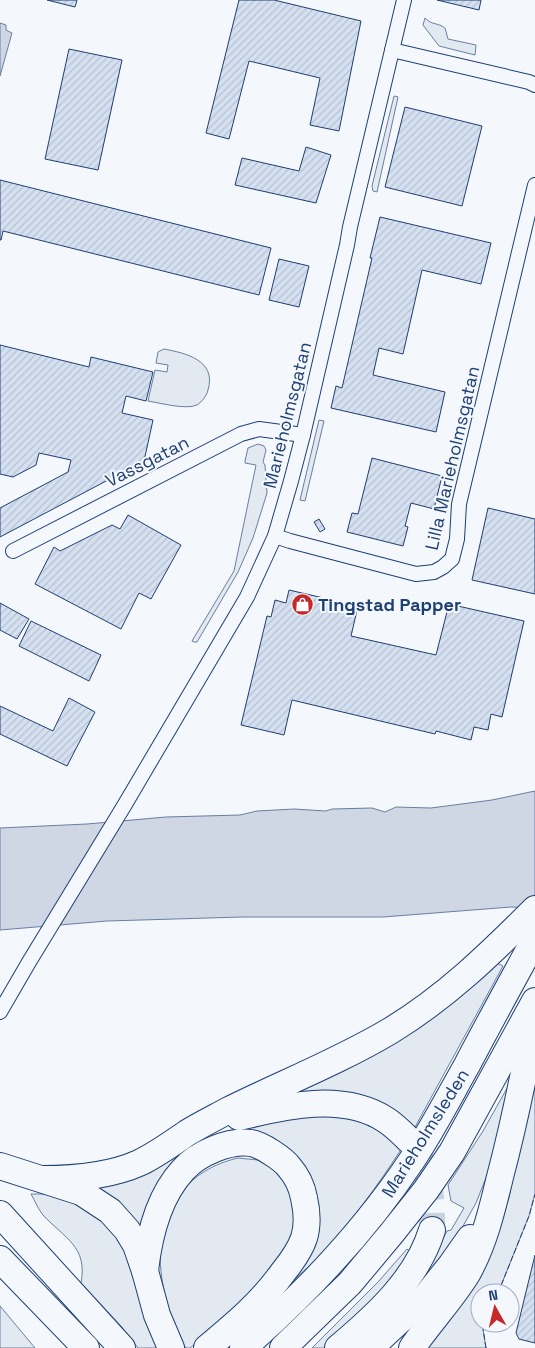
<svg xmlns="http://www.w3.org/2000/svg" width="535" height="1348" font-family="'Space Grotesk',sans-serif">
<defs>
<pattern id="building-hatch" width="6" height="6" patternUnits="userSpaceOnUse" patternTransform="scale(1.25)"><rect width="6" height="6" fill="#d5e0f0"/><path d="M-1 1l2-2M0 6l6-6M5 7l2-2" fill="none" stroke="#b6c1d1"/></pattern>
</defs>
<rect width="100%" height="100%" fill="#f4f7fb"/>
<g fill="#e3e9f0" stroke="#687fa3">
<path d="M425 18C433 26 437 22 445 28L448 39 476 45 475 55 439 46 423 25Z"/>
<path d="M394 96 398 97 377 192 373 191 372 186Z"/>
<path d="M164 349C185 353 217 360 208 390 207 395 202 402 197 405 186 410 160 403 148 401L155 370 167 372 168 365 156 363 158 352Z"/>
<path d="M319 420 324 421 305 501 300 500Z"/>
<path d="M258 444 264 446 266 450 263 462 265 465 267 493 253 538 238 572 197 642H194L192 641 234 571 256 465 245 463V461L248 448Z"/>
<path d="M495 962 503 966 415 1127 394 1114 273 1100Z"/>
<path d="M515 1074 493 1160 476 1203 458 1235 437 1266 380 1325 434 1256 447 1231 451 1230 464 1208 451 1201 448 1185 483 1131Z"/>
<path d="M535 1079V1194L529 1216 498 1293H480V1323H486L483 1329 486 1348H427L489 1250 509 1198 525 1113Z"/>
<path d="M329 1114 371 1122 402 1148C378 1185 351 1223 320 1255 311 1265 301 1273 292 1282L310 1246 298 1159 202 1147 143 1243 86 1184 123 1182 150 1173 200 1142 228 1132 256 1124Z"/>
<path d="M238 1158 258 1160 279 1173 293 1191 297 1236 251 1296 190 1348H186C169 1324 155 1268 162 1238 164 1231 167 1224 170 1217 172 1210 174 1201 178 1196 194 1175 213 1164 238 1158Z"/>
<path d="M31 1194H55L71 1199 118 1232 160 1348H138L121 1326 81 1283C88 1246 64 1238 43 1215 38 1209 35 1201 31 1194Z"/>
<path d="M407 1249 411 1252 400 1267 361 1316 324 1348H312L378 1282Z"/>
<path d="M0 1306 35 1348H0Z"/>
</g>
<g fill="#cfd7e4" stroke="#687fa3">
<path d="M0 23 6 25V30L12 33 0 76Z"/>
<path d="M535 791V908L511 907 383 917H242L107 921 0 930V828L87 824 166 817 240 815 257 811 294 809 326 811 332 809 372 808 385 812 396 807 431 808 492 800Z"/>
</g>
<g fill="url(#building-hatch)" stroke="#1d3f73">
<path d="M47 0H77L75 7Z"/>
<path d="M239 0H274L361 21 339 131 310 125 320 78 249 61 229 139 206 133Z"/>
<path d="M437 0H481L479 10Z"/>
<path d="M69 49 122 60 98 170 45 159Z"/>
<path d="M405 107 482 126 462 206 385 187Z"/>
<path d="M306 147 331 155 316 203 235 185 242 158 299 171Z"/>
<path d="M0 180 271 248 259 295 3 231 1 240H0Z"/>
<path d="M380 217 491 243 481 284 422 270 403 354 379 348 373 375 445 392 436 432 331 408 336 386 342 388 372 258H370Z"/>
<path d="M279 259 309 266 299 307 269 300Z"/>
<path d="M0 345 89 367 91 357 153 372 146 401 126 396 122 413 153 420 144 461 0 537V508L68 472 71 460 39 453 36 465 13 477 0 474Z"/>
<path d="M372 458 442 476 434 509 411 503 405 526 408 527 403 546 347 532 352 513 358 514Z"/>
<path d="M488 508 535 519V594L472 580Z"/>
<path d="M128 515 181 545 151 599 139 593 121 629 35 584 54 547 60 551 112 525 120 529Z"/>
<path d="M319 519 325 529 320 532 314 522Z"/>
<path d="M289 590 358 606 351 636 436 655 449 604 524 621 502 717 491 714 488 730 474 727 471 740 436 731 435 734 292 700 284 735 241 725 267 616 271 617 275 600 286 603Z"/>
<path d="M0 603 29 619 17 639 0 630Z"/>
<path d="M31 621 101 655 89 681 19 646Z"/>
<path d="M69 698 95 712 67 766 0 734V706L53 731Z"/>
<path d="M535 1255V1343L519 1339 516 1333Z"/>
</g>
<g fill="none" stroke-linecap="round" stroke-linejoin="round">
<path stroke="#c9d2e0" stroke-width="26" stroke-dasharray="26 13" stroke-linecap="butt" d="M409 1140C431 1170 432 1194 432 1230"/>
<defs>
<g id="street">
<path d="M392 50 529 82 535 85"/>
<path d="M275 536 290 541 416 574 434 572 443 567 452 559 457 539 459 504 535 185"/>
<path d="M13 551 241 434 259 429 303 435"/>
<path d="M0 1012 29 962 124 806 247 597 275 536 291 481 303 435 347 245 350 227 404 0"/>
</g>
<g id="highway">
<path d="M239 1117C285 1106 343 1092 386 1120 394 1125 402 1133 409 1140"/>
<path d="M0 1166 81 1192 110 1211 127 1230 136 1245 145 1271 157 1315 171 1348"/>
<path d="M42 1179C74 1179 110 1176 139 1163 156 1155 171 1144 187 1133 200 1125 214 1118 227 1111 281 1084 338 1062 390 1031 446 997 489 955 535 909"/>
<path d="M0 1214 122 1348"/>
<path d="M0 1259 86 1348"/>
<path d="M145 1271C149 1235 158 1197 183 1170 198 1153 229 1140 251 1143 262 1145 283 1159 289 1167 296 1175 302 1187 304 1198 307 1211 308 1225 304 1238 300 1250 292 1261 284 1271 261 1303 237 1323 207 1348"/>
<path d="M243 1348C307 1292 365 1231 412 1160 432 1130 449 1097 467 1065 489 1023 512 981 535 939"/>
<path d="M283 1348 350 1283 391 1234 426 1190 452 1152 535 1001"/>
<path d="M338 1348C376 1316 417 1279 432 1230"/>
<path d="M370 1348 427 1295 451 1265 470 1238"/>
<path d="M412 1348C429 1323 451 1300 467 1274 484 1244 492 1210 500 1177 514 1124 525 1070 535 1016"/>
</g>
</defs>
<use href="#street" stroke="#1d3f73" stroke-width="16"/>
<use href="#highway" stroke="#1d3f73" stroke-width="28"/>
<use href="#street" stroke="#f4f7fb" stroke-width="14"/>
<use href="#highway" stroke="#f4f7fb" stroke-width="26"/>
<g stroke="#1d3f73" stroke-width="1" stroke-dasharray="6 2.5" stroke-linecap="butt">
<path d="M498 1293 529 1216 535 1194"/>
<path d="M486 1348 483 1329 486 1323"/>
</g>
</g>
<defs>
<symbol id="shop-disc" viewBox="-11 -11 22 22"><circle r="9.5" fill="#c62828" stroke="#f4f7fb"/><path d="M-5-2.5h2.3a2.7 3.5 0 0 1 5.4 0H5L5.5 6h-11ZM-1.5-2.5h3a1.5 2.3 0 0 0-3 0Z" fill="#fff"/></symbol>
</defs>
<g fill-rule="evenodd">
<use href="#shop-disc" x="290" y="592" width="25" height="25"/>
</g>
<g text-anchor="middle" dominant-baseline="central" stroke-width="4" stroke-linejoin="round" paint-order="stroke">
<g font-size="18" fill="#1d3f73" stroke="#f4f7fb">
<text transform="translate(287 415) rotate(-76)">Marieholmsgatan</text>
<text transform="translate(452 458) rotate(-77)">Lilla Marieholmsgatan</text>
<text transform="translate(147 461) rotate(-27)">Vassgatan</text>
<text transform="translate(425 1133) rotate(-58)">Marieholmsleden</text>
</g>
<g font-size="18" font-weight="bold" fill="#1d3f73" stroke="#f4f7fb" text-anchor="start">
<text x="318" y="604">Tingstad Papper</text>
</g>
</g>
<g transform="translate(495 1308) rotate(352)"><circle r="24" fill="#f4f7fb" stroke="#9eadc5"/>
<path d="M0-4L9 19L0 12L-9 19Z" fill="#c62828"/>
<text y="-8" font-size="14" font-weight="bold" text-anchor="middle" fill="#1d3f73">N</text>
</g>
</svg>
